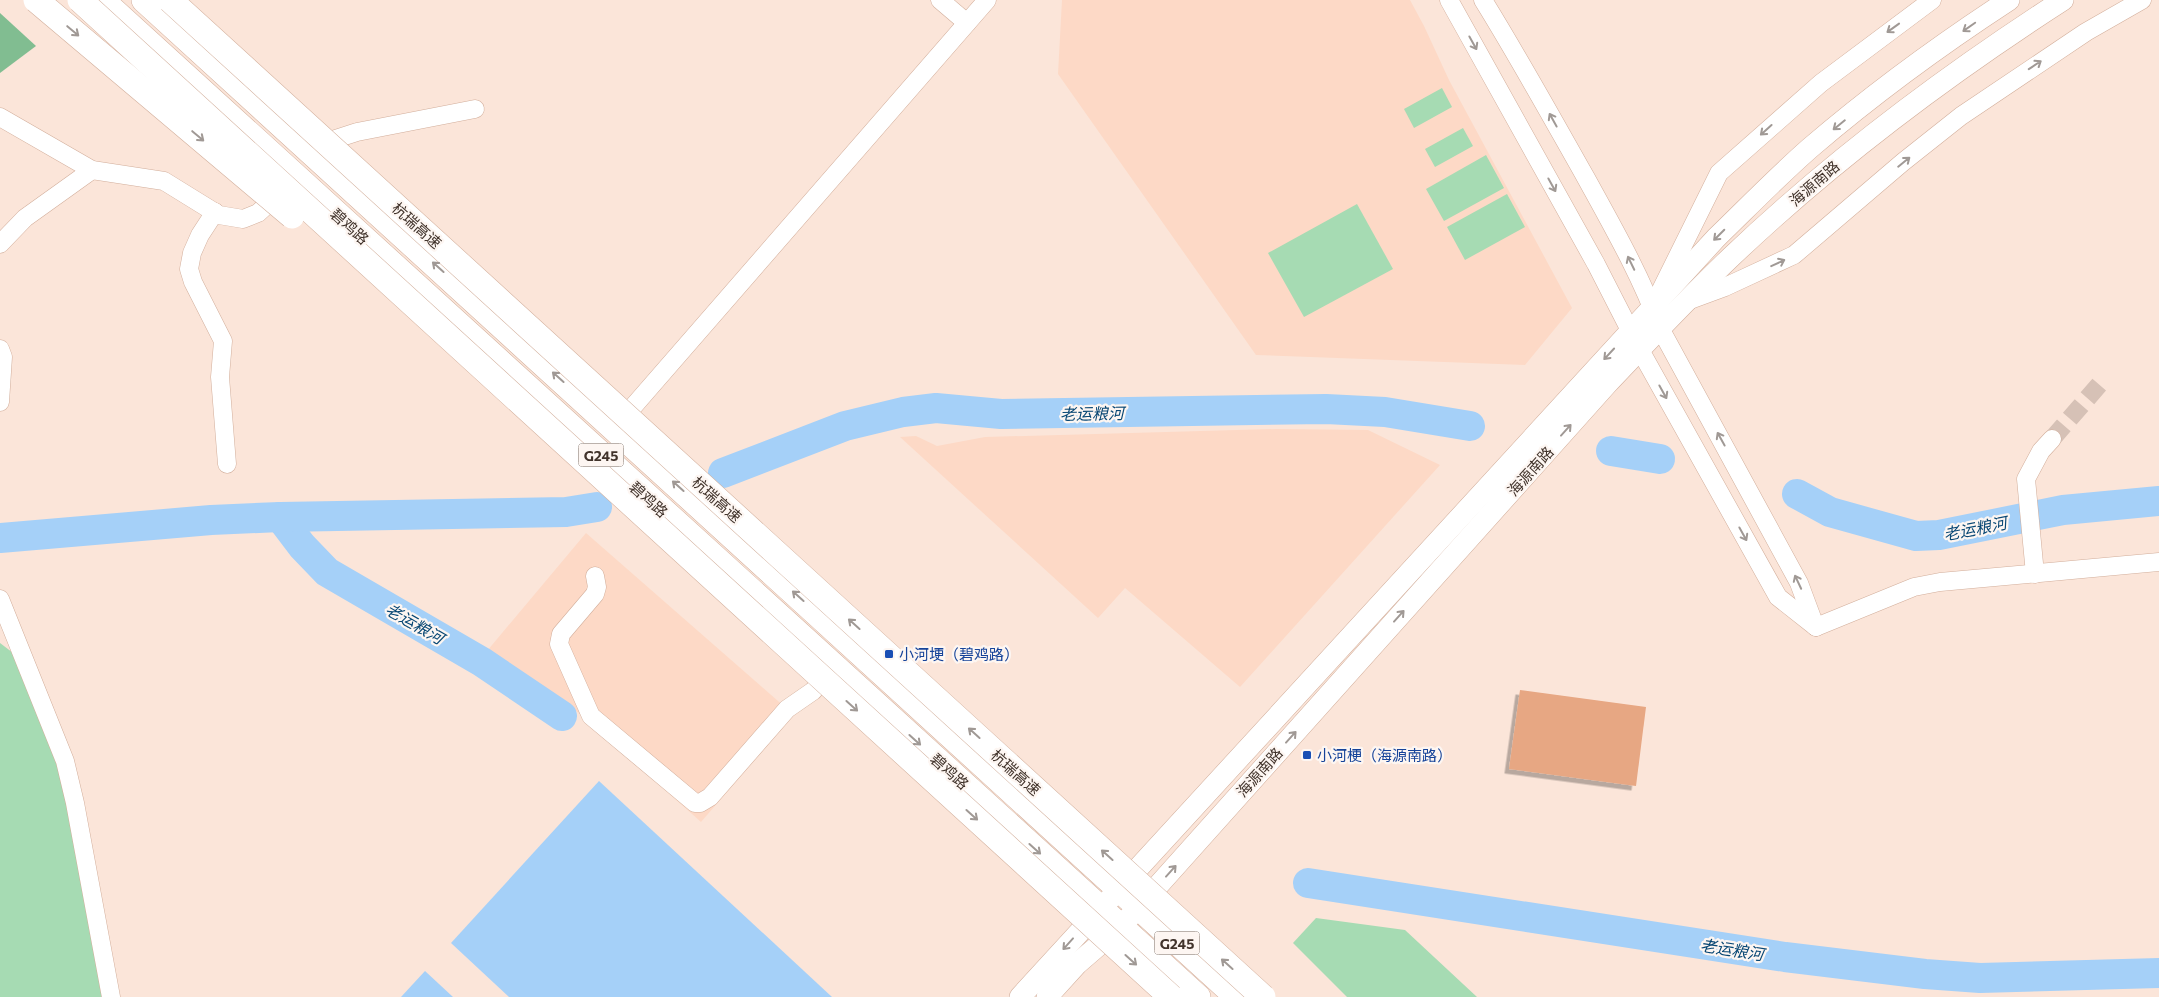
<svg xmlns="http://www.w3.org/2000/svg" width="2159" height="997" font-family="Commissioner,'Noto Sans SC',sans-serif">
<defs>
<filter id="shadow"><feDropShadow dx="-4.5" dy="4.5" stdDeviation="0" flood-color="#0004"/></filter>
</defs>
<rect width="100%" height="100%" fill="#fbe5d9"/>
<g fill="#fdd9c6">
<path d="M1062 0H1410L1424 26 1449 80 1572 308 1525 365 1256 355 1058 74Z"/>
<path d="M1276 429 1368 430 1440 465 1240 687 1125 588 1098 618 900 437 916 436 937 446 985 437Z"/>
<path d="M586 533 794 715 701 822 574 709 487 651Z"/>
</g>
<g fill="#a6dbb3">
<path d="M1442 88 1452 107 1414 128 1404 109Z"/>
<path d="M1463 128 1473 146 1435 167 1425 149Z"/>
<path d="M1486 155 1504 188 1444 221 1426 189Z"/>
<path d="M1507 194 1525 227 1465 260 1447 227Z"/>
<path d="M1357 204 1393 269 1304 317 1268 253Z"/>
<path d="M0 643 21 659 62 775 106 997H0Z"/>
<path d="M1316 918 1405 930 1477 997H1347L1293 943Z"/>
</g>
<path fill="#81bd91" d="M0 13 36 46 0 73Z"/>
<g fill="#a5d0f8">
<path d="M599 781 832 997H509L451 943Z"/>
<path d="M425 971 453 997H401Z"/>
</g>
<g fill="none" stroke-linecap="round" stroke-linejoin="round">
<g stroke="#a5d0f8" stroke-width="30">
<path d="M1611 451 1660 459"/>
<path d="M723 473 845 426 903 412 936 408 1001 414 1326 409 1385 412 1470 426"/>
<path d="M1797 494 1830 512 1916 536 1939 535 2063 510 2159 501"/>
<path d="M280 517 302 546 327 572 482 662 562 716"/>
<path d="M0 538 211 520 280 517 566 512 597 507"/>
<path d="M1308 883 1785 957 1925 974 1980 978 2159 973"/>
</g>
</g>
<path fill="#e7a783" filter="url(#shadow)" d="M1520 690 1646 707 1636 786 1509 769Z"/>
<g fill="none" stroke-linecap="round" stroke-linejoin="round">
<path stroke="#d6c1b6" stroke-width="18" stroke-dasharray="18 9" stroke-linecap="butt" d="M2052 439 2105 378"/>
<defs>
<g id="minor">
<path d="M940 0 967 23"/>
<path d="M1449 0 1596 264 1640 350 1778 597 1816 627"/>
<path d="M1483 0C1519 58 1552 118 1586 178 1613 227 1641 276 1660 328L1799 583 1815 626"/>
<path d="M0 117 92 170 164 181 219 215 243 219 258 213 280 193"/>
<path d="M317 145 357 132 475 109"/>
<path d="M215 212 200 235 192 253 189 269 193 282 223 341 220 377 227 464"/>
<path d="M0 244 25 218 92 170"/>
<path d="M1658 296 1719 173 1821 83 1932 0"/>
<path d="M1687 301 1725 287 1794 255 1903 162 1961 116 2086 32 2142 0"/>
<path d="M0 349 3 357 0 402"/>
<path d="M618 424 987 0"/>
<path d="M2035 574 2026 479 2041 451 2052 439"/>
<path d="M595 576 597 587 595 594 561 634 559 644 591 716 695 803H700L710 797 787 709 813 691 830 671"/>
<path d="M0 599 65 761 75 803 111 997"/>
<path d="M1816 627 1914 587 1940 582 2159 562"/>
</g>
<g id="major">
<path d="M1020 997 1716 238C1747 208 1778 176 1810 148 1873 94 1940 45 2009 0"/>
<path d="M1047 997 1077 964 1121 926 1138 908 1607 384C1648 341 1688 298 1731 257 1833 160 1945 76 2063 0"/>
</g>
<g id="highway">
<path d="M102 0 1198 997"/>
<path d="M144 0 1237 997"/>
</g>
</defs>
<use href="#minor" stroke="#d2ae9b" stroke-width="19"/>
<use href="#major" stroke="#d2ae9b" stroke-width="22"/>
<use href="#highway" stroke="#d2ae9b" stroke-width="26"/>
<use href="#minor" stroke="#fff" stroke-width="18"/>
<use href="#major" stroke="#fff" stroke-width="21"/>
<use href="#highway" stroke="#fff" stroke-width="25"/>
<defs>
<g id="highway-bridge">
<path d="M36 0 292 216"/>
<path d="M80 0 1171 997"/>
<path d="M170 0 1263 997"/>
</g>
</defs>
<use href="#highway-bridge" stroke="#d2ae9b" stroke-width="26" stroke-linecap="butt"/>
<use href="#highway-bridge" stroke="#fff" stroke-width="25"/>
</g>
<defs><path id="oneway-shaft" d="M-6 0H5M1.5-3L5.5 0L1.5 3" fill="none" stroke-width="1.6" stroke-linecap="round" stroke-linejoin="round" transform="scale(1.25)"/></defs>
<g stroke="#a09995">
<use href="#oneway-shaft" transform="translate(1969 27) rotate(145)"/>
<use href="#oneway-shaft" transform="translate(1893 28) rotate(144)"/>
<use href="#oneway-shaft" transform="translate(73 31) rotate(40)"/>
<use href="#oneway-shaft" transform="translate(1473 43) rotate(61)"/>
<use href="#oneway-shaft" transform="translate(2035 65) rotate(-34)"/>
<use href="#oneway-shaft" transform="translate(1553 120) rotate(-119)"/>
<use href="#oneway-shaft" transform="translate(1839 125) rotate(141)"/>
<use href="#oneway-shaft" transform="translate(1766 130) rotate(138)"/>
<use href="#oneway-shaft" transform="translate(198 136) rotate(40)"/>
<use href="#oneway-shaft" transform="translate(1904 162) rotate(-39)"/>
<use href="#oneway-shaft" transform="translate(1552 185) rotate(61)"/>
<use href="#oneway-shaft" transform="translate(1719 235) rotate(135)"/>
<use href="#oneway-shaft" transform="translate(1631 263) rotate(-116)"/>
<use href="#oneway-shaft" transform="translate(1778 263) rotate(-25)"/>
<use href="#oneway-shaft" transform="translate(438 267) rotate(-138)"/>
<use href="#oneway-shaft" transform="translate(1609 354) rotate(133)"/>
<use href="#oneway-shaft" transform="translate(558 377) rotate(-138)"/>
<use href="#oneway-shaft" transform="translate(1663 392) rotate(61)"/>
<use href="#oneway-shaft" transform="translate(1566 430) rotate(-48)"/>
<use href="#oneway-shaft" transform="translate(1721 439) rotate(-119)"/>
<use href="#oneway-shaft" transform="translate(678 486) rotate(-138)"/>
<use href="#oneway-shaft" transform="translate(1743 534) rotate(61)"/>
<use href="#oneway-shaft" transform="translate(1798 582) rotate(-115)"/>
<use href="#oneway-shaft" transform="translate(798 596) rotate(-138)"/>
<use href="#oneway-shaft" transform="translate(1399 616) rotate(-48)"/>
<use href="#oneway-shaft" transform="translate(854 624) rotate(-138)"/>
<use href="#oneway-shaft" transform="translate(852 706) rotate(42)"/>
<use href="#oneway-shaft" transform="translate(974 733) rotate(-138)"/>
<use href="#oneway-shaft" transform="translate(1291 737) rotate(-48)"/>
<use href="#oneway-shaft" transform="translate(915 740) rotate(42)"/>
<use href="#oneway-shaft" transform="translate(972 815) rotate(42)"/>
<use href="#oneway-shaft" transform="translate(1035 849) rotate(42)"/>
<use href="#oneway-shaft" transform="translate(1107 855) rotate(-138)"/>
<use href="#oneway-shaft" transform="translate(1171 871) rotate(-48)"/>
<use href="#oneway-shaft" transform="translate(1068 944) rotate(132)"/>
<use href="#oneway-shaft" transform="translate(1131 960) rotate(42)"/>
<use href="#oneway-shaft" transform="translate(1227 964) rotate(-138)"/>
</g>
<g fill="#1a4fb4" stroke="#fdf6f2" stroke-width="2">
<rect x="884" y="649" width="10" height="10" rx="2.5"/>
<rect x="1302" y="750" width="10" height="10" rx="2.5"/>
</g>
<g text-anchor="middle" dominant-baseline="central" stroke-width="4.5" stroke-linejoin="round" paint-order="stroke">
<g fill="#fdf6f2" stroke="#796e67" stroke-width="1">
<rect x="578.5" y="443.5" width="45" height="23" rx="4"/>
<rect x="1154.5" y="931.5" width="45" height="23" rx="4"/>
</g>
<g font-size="14" font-weight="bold" fill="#41332b">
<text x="601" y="455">G245</text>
<text x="1177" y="943">G245</text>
</g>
<g font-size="15" fill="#41332b" stroke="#fdf6f2">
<text transform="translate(1814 183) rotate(-41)">海源南路</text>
<text transform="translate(417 225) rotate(42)">杭瑞高速</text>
<text transform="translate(350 226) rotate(42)">碧鸡路</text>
<text transform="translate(1530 471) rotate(-48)">海源南路</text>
<text transform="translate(649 499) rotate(42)">碧鸡路</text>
<text transform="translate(717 499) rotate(42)">杭瑞高速</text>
<text transform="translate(950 771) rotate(42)">碧鸡路</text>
<text transform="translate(1016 772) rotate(42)">杭瑞高速</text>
<text transform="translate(1259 772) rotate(-48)">海源南路</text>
</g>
<g font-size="15" fill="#164399" stroke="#fdf6f2" text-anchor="start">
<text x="899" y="654">小河埂（碧鸡路）</text>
<text x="1317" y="755">小河梗（海源南路）</text>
</g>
<g font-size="16" font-style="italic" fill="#084774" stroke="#fdf6f2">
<text transform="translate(1092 413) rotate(-1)">老运粮河</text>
<text transform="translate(1975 528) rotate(-11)">老运粮河</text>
<text transform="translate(415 623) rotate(30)">老运粮河</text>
<text transform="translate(1732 949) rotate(9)">老运粮河</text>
</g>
</g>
</svg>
